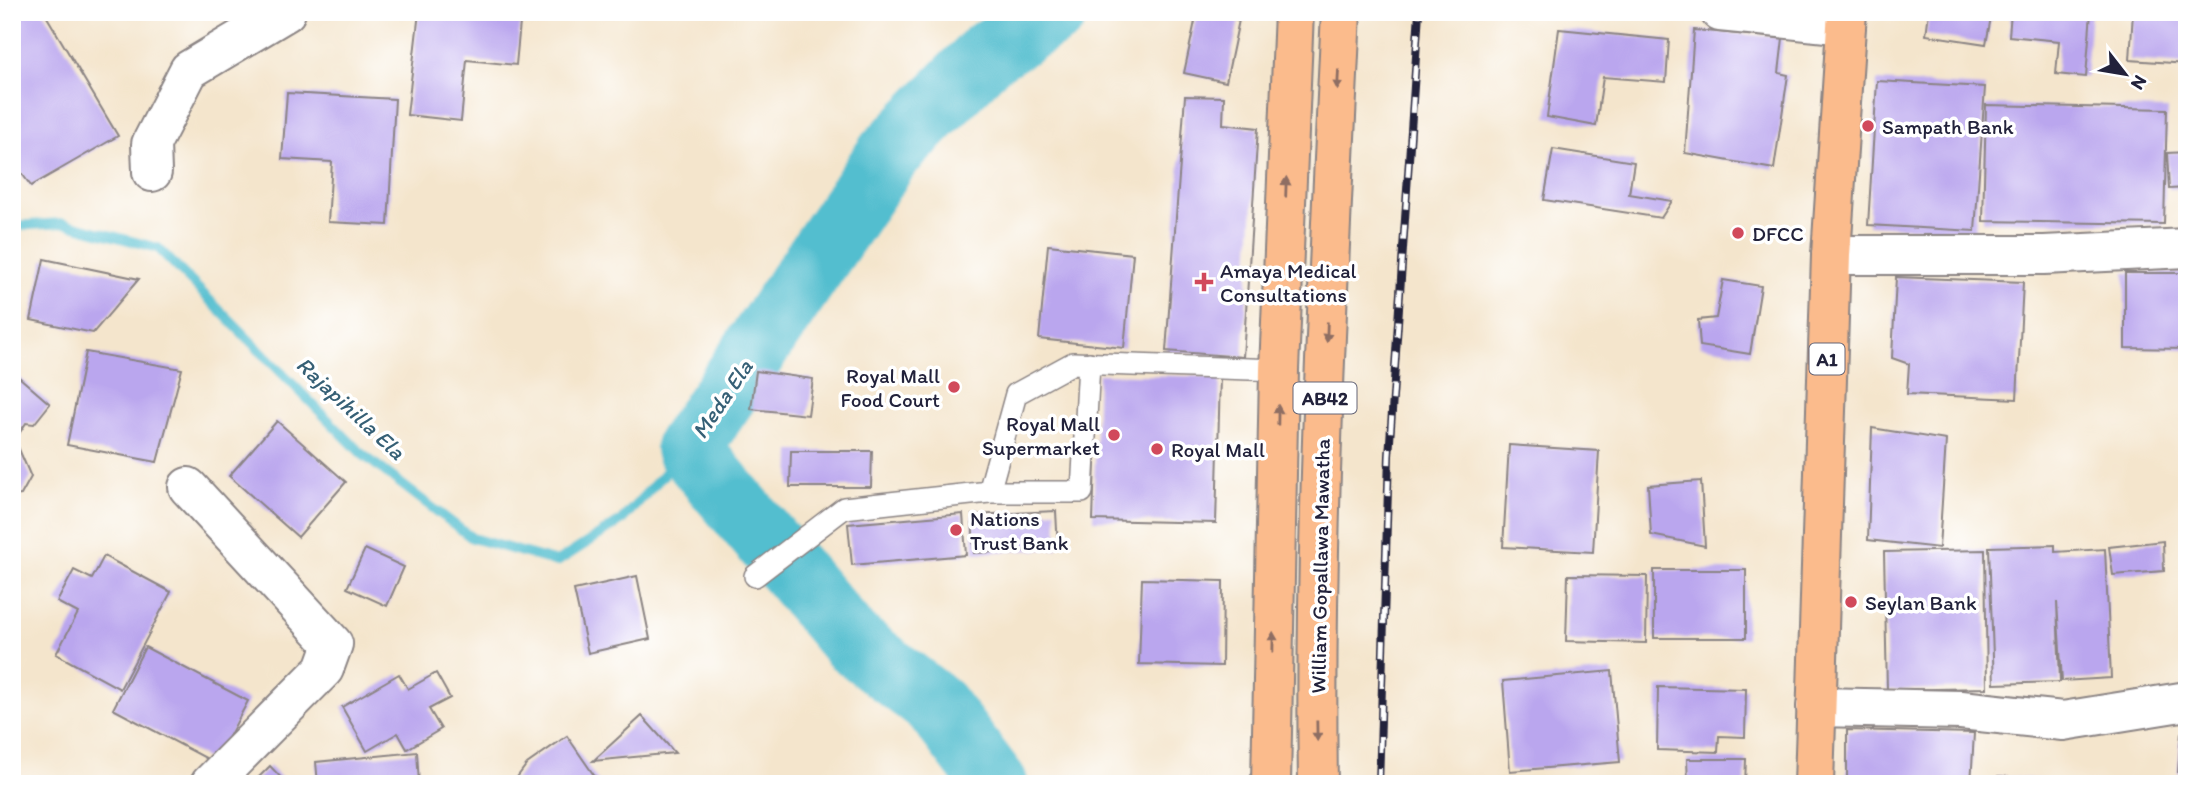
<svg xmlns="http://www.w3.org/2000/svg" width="2199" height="796" font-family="Itim,sans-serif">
<rect width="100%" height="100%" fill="#fff"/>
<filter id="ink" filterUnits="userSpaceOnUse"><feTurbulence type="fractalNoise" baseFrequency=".0143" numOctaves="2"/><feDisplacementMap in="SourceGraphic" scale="14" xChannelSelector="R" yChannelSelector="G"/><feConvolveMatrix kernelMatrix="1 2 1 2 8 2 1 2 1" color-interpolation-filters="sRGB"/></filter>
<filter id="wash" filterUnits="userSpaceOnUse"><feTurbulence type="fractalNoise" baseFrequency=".00686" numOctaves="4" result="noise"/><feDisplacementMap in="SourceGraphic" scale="28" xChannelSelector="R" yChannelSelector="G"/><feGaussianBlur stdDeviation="1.57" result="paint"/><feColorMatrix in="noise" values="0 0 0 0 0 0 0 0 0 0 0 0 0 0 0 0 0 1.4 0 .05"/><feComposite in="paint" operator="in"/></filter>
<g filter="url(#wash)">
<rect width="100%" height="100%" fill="#f4e5cc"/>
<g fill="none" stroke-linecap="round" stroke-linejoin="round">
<path stroke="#53becf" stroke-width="10" d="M12 226 64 223 158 248 362 454 472 538 557 562 621 521 688 448"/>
<path stroke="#53becf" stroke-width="66" d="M995 784 936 706 850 640 688 448 889 154 988 53 1055 12"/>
</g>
<g id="blocks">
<g fill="#baa6ee">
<path d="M12 12H44L118 136 31 186 12 160Z"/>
<path d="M419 12H521L516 65 467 60 461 121 407 115Z"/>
<path d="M1197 12 1239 20 1226 82 1184 73Z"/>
<path d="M1929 12H1992L1986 44 1926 35Z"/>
<path d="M2011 12H2091L2086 77 2056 74 2059 41 2009 36Z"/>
<path d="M2133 12H2187V64L2130 60Z"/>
<path d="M1559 29 1669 40 1666 82 1603 77 1596 126 1547 117Z"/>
<path d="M1694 30 1783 38 1779 73 1788 75 1774 169 1685 153Z"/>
<path d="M1877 81 1985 87 1975 231 1868 225Z"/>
<path d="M287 93 395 99 388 225 328 222 332 162 282 159Z"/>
<path d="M1185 96 1224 97 1223 124 1258 128 1243 357 1166 351Z"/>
<path d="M1986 105 2167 109 2164 224 1983 221Z"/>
<path d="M1553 149 1634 162 1629 194 1672 201 1661 218 1544 200Z"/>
<path d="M2187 152V188L2169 189 2167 153Z"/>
<path d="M1048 245 1133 254 1124 348 1039 339Z"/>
<path d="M44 259 139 279 93 333 31 320Z"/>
<path d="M2125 273H2187V349L2125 348Z"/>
<path d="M1896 277 2023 282 2017 399 1907 394 1909 364 1892 358Z"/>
<path d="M1723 280 1761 286 1750 354 1700 346 1698 320 1716 318Z"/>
<path d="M86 352 182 369 157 462 67 445Z"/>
<path d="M12 371 50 404 34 424 26 423 15 440 31 477 21 495 12 496Z"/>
<path d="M756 371 813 379 808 415 751 409Z"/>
<path d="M1098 374 1220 377 1216 523 1093 520Z"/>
<path d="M277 421 346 482 298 537 229 476Z"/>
<path d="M1872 428 1946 440 1939 548 1868 540Z"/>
<path d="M1509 445 1599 451 1593 552 1503 547Z"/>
<path d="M791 451H872L871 487H790Z"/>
<path d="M1701 481 1705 546 1651 535 1648 485Z"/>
<path d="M1056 511 1058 549 974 553 972 515Z"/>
<path d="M963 514 966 555 852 565 848 524Z"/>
<path d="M2163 541 2164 571 2113 575 2109 547Z"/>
<path d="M2055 545V552L2105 549 2111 678 2062 681 2057 602 2060 682 1994 684 1989 547Z"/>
<path d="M365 549 404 567 387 606 347 588Z"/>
<path d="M1985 550 1987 688 1887 690 1884 552Z"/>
<path d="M104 556 171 592 120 689 56 654 78 613 57 602 74 570 92 579Z"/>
<rect x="1654" y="570" width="92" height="68"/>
<path d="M1568 575 1647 576 1646 643 1566 641Z"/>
<path d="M637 576 650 639 588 653 574 590Z"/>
<path d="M1142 579 1223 581 1222 666 1139 664Z"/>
<path d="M145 647 248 701 215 763 113 709Z"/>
<path d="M1612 671 1620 762 1510 771 1503 681Z"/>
<path d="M436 673 450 698 429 709 441 729 407 749 398 733 367 751 342 707 399 674 408 689Z"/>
<path d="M1658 687 1746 689 1745 737 1719 736 1718 752 1657 750Z"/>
<path d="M642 716 675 753 593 761Z"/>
<path d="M1847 730 1974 733 1971 784H1847Z"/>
<path d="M2181 733H2187V773L2178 772Z"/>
<path d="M567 736 600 784H512L527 764Z"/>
<path d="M417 752 419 784H318L316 762Z"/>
<path d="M1687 759H1746L1745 784H1688Z"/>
<path d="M270 766 287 784H252Z"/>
<path d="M1998 776 2067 782V784H1997Z"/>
</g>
</g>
</g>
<g filter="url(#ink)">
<use href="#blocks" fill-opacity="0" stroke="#8b8484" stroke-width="2"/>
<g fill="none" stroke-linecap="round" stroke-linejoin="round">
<defs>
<g id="lane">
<path d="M989 492H1082L1089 363"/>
<path d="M755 576 844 508 989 492 1016 394 1073 363 1279 370"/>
</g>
<g id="street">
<path d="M1720 12 1846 25"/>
<path d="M152 172 151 144 189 70 286 12"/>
<path d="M1831 255H2044L2187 248"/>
<path d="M188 487 333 644 324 669 210 784"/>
<path d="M1816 707 1961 710 2063 721 2187 701"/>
</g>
<g id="primary">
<path d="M1271 784 1279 370 1294 12"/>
<path d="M1318 784C1314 527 1329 269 1341 12"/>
</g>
<path id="highway" d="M1814 784 1831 255 1847 12"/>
</defs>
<use href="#lane" stroke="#8b8484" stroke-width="24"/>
<use href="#street" stroke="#8b8484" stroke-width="42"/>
<use href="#primary" stroke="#8b8484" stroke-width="42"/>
<use href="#highway" stroke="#8b8484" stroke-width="42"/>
<use href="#lane" stroke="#fff" stroke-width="21"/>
<use href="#street" stroke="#fff" stroke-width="38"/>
<use href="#primary" stroke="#fbbb8c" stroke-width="38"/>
<use href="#highway" stroke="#fbbb8c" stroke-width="38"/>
<defs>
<path id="rail" d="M1379 784 1389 456 1419 12"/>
</defs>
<use href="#rail" stroke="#22223b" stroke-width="8"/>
<use href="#rail" stroke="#fff" stroke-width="5" stroke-dasharray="16" stroke-linecap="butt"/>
</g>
<defs><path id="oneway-solid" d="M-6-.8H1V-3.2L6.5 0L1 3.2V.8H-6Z" transform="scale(1.75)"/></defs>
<g fill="#8e6e64">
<use href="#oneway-solid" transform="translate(1338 80) rotate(93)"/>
<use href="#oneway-solid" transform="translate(1286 187) rotate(-88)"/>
<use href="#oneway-solid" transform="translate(1327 332) rotate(92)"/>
<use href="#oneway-solid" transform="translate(1278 415) rotate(-89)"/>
<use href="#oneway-solid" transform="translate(1273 642) rotate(-89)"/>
<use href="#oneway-solid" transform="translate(1317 731) rotate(89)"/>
</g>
</g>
<g fill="#d1495b" stroke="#fff" stroke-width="2.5">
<circle cx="1868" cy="126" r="7"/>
<circle cx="1738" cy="233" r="7"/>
<path d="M1200.5 271.5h7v7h7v7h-7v7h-7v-7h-7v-7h7z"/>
<circle cx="954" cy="387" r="7"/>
<circle cx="1114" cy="435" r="7"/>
<circle cx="1157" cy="449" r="7"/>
<circle cx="956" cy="530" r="7"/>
<circle cx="1851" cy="602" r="7"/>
</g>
<g text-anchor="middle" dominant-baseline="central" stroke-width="7" stroke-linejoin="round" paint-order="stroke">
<g fill="#fff" stroke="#646476" stroke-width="2">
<rect x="1809.5" y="343.5" width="35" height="31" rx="5"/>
<rect x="1293.5" y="382.5" width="63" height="31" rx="5"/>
</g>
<g font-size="19" font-weight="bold" fill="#22223b">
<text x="1827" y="359">A1</text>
<text x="1325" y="398">AB42</text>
</g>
<g font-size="21" fill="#22223b" stroke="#fff" text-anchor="start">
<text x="1882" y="126">Sampath Bank</text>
<text x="1752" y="233">DFCC</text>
<text x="1220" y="270">Amaya Medical<tspan x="1220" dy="24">Consultations</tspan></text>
<text x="940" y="375" text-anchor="end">Royal Mall<tspan x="940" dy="24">Food Court</tspan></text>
<text x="1100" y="423" text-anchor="end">Royal Mall<tspan x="1100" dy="24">Supermarket</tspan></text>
<text x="1171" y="449">Royal Mall</text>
<text x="970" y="518">Nations<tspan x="970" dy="24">Trust Bank</tspan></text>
<text x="1865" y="602">Seylan Bank</text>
</g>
<g font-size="21" fill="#22223b" stroke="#fff">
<text transform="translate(1320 566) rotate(-89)">William Gopallawa Mawatha</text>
</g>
<g font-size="23" font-style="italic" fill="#366076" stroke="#fff">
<text transform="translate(722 399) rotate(-56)">Meda Ela</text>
<text transform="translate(351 408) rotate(43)">Rajapihilla Ela</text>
</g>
</g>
<rect width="2199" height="796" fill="none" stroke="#fff" stroke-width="42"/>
<g transform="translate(2125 74) rotate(121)" stroke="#ffffff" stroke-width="5" paint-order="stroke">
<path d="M0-5L12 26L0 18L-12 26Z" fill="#22223b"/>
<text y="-10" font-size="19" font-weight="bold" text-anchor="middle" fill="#22223b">N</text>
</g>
</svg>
